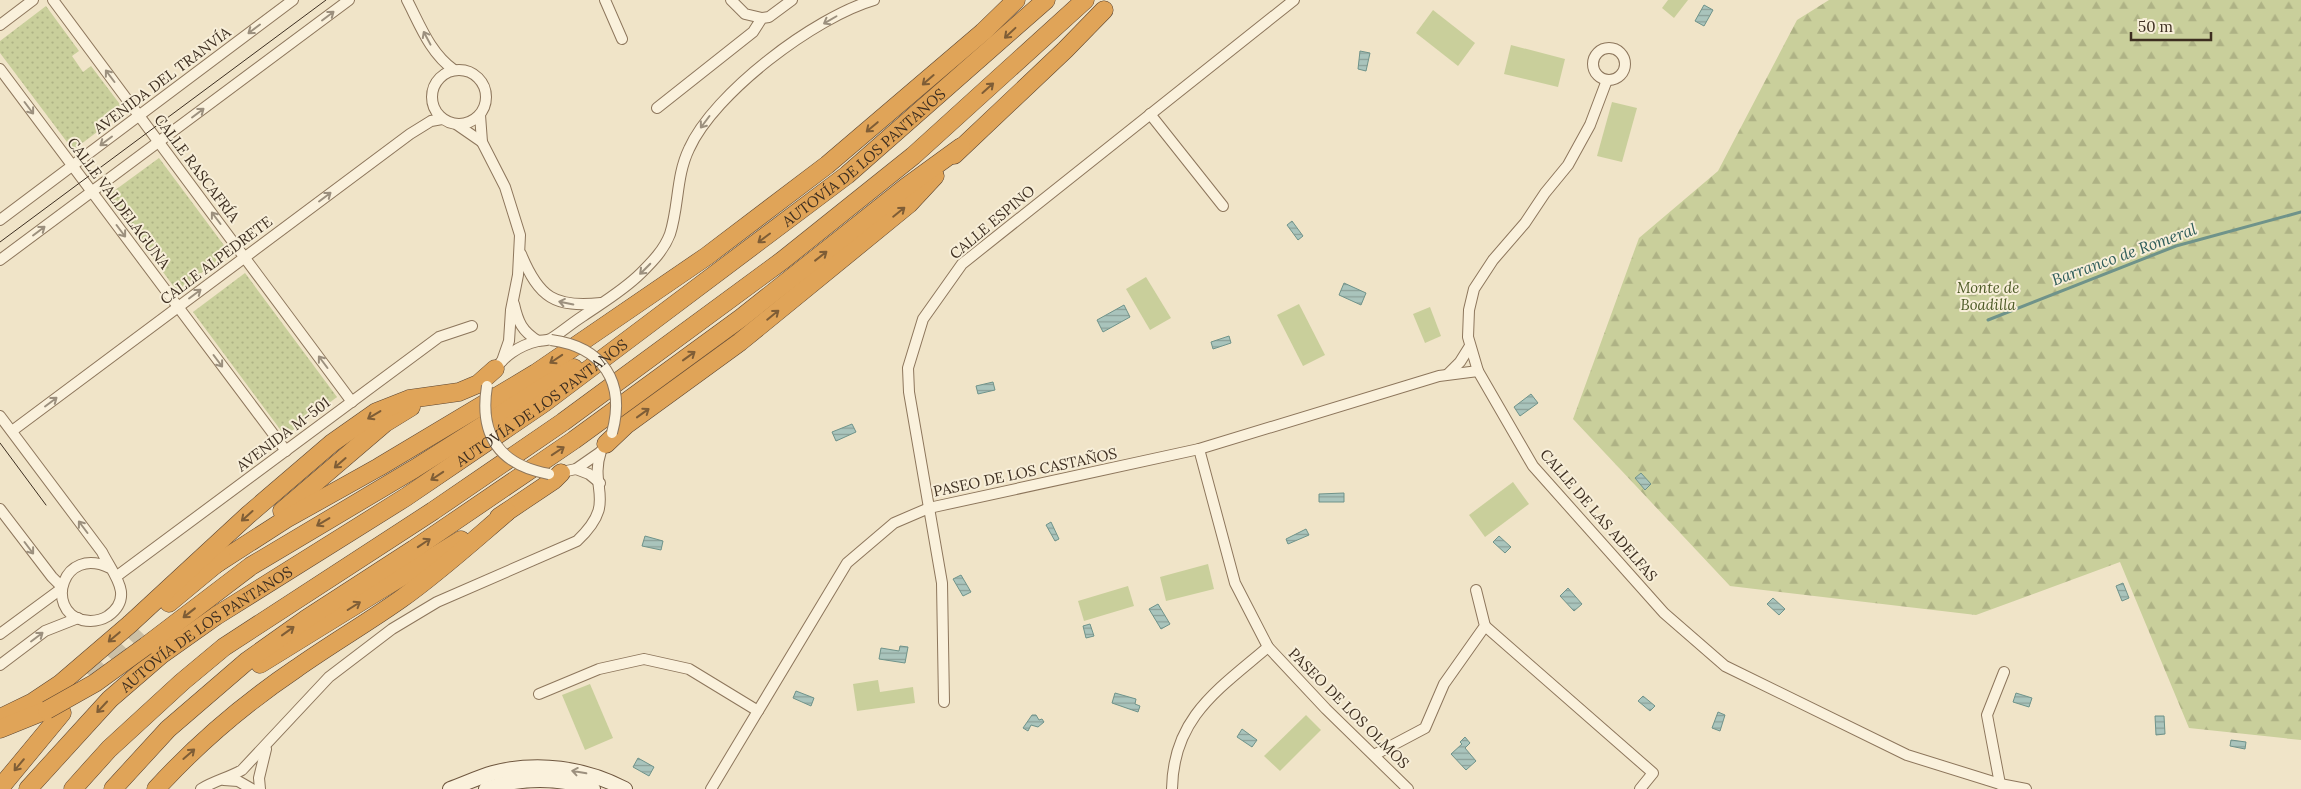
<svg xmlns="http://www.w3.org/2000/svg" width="2301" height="789" font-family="Lora,serif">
<defs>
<pattern id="green-dots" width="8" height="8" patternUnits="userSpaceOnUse" patternTransform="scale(1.25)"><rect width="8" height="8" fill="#c9cf9b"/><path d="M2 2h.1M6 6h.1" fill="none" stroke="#aeb285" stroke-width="1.8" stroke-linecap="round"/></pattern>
<pattern id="forest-firs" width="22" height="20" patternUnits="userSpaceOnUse" patternTransform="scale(1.25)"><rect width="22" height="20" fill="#c9cf9b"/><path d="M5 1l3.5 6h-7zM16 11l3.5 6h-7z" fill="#aeb285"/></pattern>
<pattern id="water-rules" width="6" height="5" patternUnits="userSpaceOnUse" patternTransform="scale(1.25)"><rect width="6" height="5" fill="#a9c4bc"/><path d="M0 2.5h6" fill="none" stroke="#8ba098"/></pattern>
</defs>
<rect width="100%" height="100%" fill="#f0e4c8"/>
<g fill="url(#green-dots)">
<path d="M46 6 79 51 72 56 83 72 91 66 125 111 73 150 0 53V41Z"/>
<path d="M159 158 229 252 177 291 107 196Z"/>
<path d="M245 273 337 397 285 436 193 312Z"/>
</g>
<path fill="url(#forest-firs)" d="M1829 0H2301V740L2189 728 2120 562 1976 615 1730 586 1573 419 1639 238 1718 171 1797 20Z"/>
<g fill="#c9cf9b">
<path d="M1668 0H1688L1674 18 1662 8Z"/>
<path d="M1433 10 1475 43 1458 66 1416 33Z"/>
<path d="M1511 45 1565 59 1558 87 1504 74Z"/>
<path d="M1612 102 1637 108 1622 162 1597 156Z"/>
<path d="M1146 277 1171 318 1150 330 1126 289Z"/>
<path d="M1299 304 1325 355 1303 366 1277 315Z"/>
<path d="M1430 307 1441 336 1425 343 1413 314Z"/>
<path d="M1513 482 1529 504 1485 537 1469 515Z"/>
<path d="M1208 564 1214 589 1166 601 1160 577Z"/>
<path d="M1128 586 1134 606 1084 621 1078 601Z"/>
<path d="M878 680 880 692 913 687 915 703 857 711 853 684Z"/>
<path d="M590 684 613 738 585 750 562 695Z"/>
<path d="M1306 715 1321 730 1280 771 1264 756Z"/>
</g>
<g fill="url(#water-rules)" stroke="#6f938a">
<path d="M1704 5 1713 10 1704 26 1695 21Z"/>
<path d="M1360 51 1370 53 1366 71 1358 69Z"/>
<path d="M1292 221 1303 236 1298 240 1287 225Z"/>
<path d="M1344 283 1366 293 1361 305 1339 295Z"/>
<path d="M1124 305 1130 317 1103 332 1097 320Z"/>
<path d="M1229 336 1231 343 1213 349 1211 342Z"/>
<path d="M993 382 995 390 978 394 976 386Z"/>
<path d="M1531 394 1538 403 1520 416 1514 407Z"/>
<path d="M852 424 856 432 836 441 832 432Z"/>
<path d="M1641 473 1651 484 1645 490 1635 478Z"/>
<path d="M1344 493V502H1319V494Z"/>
<path d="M1051 522 1059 539 1055 541 1046 525Z"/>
<path d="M1306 529 1309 535 1288 544 1286 539Z"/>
<path d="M645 536 663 541 661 550 642 546Z"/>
<path d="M1499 536 1511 547 1505 553 1493 542Z"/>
<path d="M961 575 971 592 963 596 953 579Z"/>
<path d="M2123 583 2129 598 2122 601 2116 586Z"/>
<path d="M1568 588 1582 604 1574 611 1560 596Z"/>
<path d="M1773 598 1785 609 1779 615 1767 604Z"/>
<path d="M1158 604 1170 624 1161 629 1149 609Z"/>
<path d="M1090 624 1094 636 1086 638 1083 626Z"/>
<path d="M900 646 908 647 905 663 879 659 881 648 899 651Z"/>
<path d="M796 691 814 698 811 706 793 698Z"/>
<path d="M1115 693 1136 699 1135 704 1140 706 1138 712 1112 703Z"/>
<path d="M2016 693 2032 698 2029 707 2013 702Z"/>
<path d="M1643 696 1655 706 1650 711 1638 701Z"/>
<path d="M1718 712 1725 715 1720 731 1712 728Z"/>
<path d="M1032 715H1036L1039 720 1042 719 1044 722 1038 727 1031 725 1028 731 1023 728Z"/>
<path d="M2155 716H2164L2165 734 2156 735Z"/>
<path d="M1242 729 1257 740 1252 747 1237 737Z"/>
<path d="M1465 737 1470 743 1465 748 1476 761 1466 770 1451 754 1462 744 1460 742Z"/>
<path d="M2231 740 2246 742 2245 749 2230 746Z"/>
<path d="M638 758 654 767 649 776 633 767Z"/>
</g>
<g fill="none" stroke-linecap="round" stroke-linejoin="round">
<path stroke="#6f938a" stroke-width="3" d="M1988 320 2176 246 2301 212"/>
<path stroke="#ccc0a6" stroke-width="18" stroke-dasharray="18 9" stroke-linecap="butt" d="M93 679 139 630"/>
<defs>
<g id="street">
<path d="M53 0 352 402"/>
<path d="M407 0C420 25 430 53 454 70"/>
<path d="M605 0 622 39"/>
<path d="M731 0 745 14 762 18"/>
<path d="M0 25 33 0"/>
<circle cx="1609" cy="64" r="16"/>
<path d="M0 69 286 451"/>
<circle cx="459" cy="97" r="27"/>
<path d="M1607 80 1590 125 1568 165 1545 193 1525 223 1493 260 1474 289 1469 310 1468 337 1478 371 1533 466 1664 613 1725 666 1907 755 2000 784 2026 789"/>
<path d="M657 108 753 32 762 18 769 17 792 0"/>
<path d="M1150 114 1223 206"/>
<path d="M480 115 482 142 505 187 520 235 518 275 511 310 509 341 502 361"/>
<path d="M456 124 482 142"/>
<path d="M0 220 293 0"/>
<path d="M521 254C539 298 555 308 601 303"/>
<path d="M0 260 349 0"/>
<path d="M514 304C518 322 522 331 538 341"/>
<path d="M493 374C501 357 520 345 538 341 543 340 548 341 552 338 563 331 572 323 583 316 602 303 624 290 641 273 652 262 664 250 670 234 679 206 676 176 689 149 714 93 815 17 874 0"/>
<path d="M1448 374 1460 362 1470 346"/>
<path d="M0 416 102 552C112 573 136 596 108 616 100 621 92 622 82 620 45 610 62 545 110 568"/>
<path d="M12 431 410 134 431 121 442 119"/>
<path d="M1199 449 1235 583 1268 647 1326 709 1408 789"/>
<path d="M576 469 589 474 600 483"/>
<path d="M557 473 576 469 599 453"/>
<path d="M0 509 52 577 62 587"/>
<path d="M117 576 439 337 472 326"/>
<path d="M1485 626 1653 773 1640 789"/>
<path d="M0 634 61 589"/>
<path d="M0 665 45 631 78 618"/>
<path d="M539 694 599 669 644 659 689 669 758 711"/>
<path d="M944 702 942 583 909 392 908 368 923 319 962 264 1294 0"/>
<path d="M1374 755 1425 728 1444 684 1485 626 1476 590"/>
<path d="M224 780 238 781 252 789"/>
<path d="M2000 784 1987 715 2004 672"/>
<path d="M201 789C214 781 228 778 242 770L329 677 392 629 437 602 577 541C619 501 588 490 601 451"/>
<path d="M260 789 259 778 266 749"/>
<path d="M711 789 847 563 894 523 929 508 1199 449 1439 376 1478 371"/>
<path d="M1172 789C1173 717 1219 689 1268 647"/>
</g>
<g id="secondary">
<path d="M450 789C464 784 479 777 493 773 538 761 584 768 625 789"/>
<path d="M486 789C520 777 560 777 593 789"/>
</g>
<g id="highway">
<path d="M954 155 1065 50 1104 10"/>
<path d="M606 444 626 425 740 342 909 204 935 176"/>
<path d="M282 511 385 423 411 407"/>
<path d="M499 517 554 480 561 473"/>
<path d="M213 566 286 519 379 467 536 373 707 256 827 165 983 32 1016 0"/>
<path d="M169 603 222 559"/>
<path d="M146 646 251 566 414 469 574 368"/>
<path d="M260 664 461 540"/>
<path d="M0 718 33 702 60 684 130 624 248 515 332 443 376 412 409 399 459 392 478 384 495 369"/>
<path d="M0 729 47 710"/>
<path d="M0 788 62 713"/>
<path id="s1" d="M28 789 110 699 161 655 216 616 406 497 544 403 633 336 847 175 1046 0"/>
<path d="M73 789 109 749 182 682 224 647 433 511 563 422 783 260 913 156 1085 0"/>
<path d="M113 789 168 729 247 661 306 619 414 549 574 440 741 318 906 187 961 147"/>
<path d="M156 789C198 743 245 703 297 668 331 644 367 623 401 599 439 572 473 541 507 512"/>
</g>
</defs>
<use href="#street" stroke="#8d765c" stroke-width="12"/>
<use href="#secondary" stroke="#6f573f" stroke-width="16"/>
<use href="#highway" stroke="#5b4430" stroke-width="19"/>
<use href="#street" stroke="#faf1dc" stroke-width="10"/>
<use href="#secondary" stroke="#faf1dc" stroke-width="14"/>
<use href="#highway" stroke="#e0a458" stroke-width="18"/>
<g stroke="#3d2e20" stroke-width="1">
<path d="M0 242 326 0"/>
<path d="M0 443 46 505"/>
</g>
<defs>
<g id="street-bridge">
<path d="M551 340C603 347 626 382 612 433"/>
<path d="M487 386C479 435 499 465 549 474"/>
</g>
<path id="highway-bridge" d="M47 710 95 683 146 646"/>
</defs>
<use href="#street-bridge" stroke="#8d765c" stroke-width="12" stroke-linecap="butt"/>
<use href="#highway-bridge" stroke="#5b4430" stroke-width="19" stroke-linecap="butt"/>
<use href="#street-bridge" stroke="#faf1dc" stroke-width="10"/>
<use href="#highway-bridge" stroke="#e0a458" stroke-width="18"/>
</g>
<defs><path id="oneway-shaft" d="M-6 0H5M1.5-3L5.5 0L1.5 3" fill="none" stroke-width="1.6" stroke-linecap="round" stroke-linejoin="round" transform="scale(1.25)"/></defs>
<g stroke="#9c907e">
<use href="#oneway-shaft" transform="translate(328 16) rotate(-37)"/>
<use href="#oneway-shaft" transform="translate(830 20) rotate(150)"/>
<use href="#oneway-shaft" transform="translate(254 29) rotate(143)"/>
<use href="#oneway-shaft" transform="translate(427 38) rotate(-118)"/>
<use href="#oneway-shaft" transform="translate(110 76) rotate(-127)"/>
<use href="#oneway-shaft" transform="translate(29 108) rotate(53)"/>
<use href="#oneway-shaft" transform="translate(198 113) rotate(-37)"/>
<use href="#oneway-shaft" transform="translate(705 122) rotate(127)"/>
<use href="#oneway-shaft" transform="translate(106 141) rotate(143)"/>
<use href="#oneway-shaft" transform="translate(325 197) rotate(-37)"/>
<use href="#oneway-shaft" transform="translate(216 218) rotate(-127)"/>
<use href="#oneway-shaft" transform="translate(39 231) rotate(-37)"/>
<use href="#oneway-shaft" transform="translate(121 231) rotate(53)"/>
<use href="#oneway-shaft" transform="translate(645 269) rotate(135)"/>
<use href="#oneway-shaft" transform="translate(195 294) rotate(-37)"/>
<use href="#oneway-shaft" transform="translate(566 303) rotate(-168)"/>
<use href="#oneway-shaft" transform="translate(218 361) rotate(53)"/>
<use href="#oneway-shaft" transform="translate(323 362) rotate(-127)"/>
<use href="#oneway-shaft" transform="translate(51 402) rotate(-37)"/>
<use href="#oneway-shaft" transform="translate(83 527) rotate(-127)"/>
<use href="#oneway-shaft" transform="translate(29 548) rotate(53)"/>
<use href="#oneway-shaft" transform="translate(37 637) rotate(-37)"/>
<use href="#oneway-shaft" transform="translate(579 772) rotate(-170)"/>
</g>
<g stroke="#7e5d36">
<use href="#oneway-shaft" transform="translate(1010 33) rotate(137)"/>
<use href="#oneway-shaft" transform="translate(928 80) rotate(139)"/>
<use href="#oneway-shaft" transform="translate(988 88) rotate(-42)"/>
<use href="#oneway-shaft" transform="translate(872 127) rotate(140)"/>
<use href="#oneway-shaft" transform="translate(899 212) rotate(-39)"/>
<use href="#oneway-shaft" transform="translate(764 238) rotate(143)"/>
<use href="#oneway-shaft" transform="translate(821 256) rotate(-38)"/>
<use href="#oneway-shaft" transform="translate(773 315) rotate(-39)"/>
<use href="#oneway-shaft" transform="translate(689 356) rotate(-36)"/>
<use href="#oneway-shaft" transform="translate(556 359) rotate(146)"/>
<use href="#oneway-shaft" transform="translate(643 413) rotate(-36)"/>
<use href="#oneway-shaft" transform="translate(374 415) rotate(149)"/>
<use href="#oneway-shaft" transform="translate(558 451) rotate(-34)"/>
<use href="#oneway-shaft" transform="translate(340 463) rotate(139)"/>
<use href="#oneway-shaft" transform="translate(437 476) rotate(146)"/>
<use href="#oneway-shaft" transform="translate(247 516) rotate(138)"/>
<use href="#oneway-shaft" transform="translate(323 522) rotate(149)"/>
<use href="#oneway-shaft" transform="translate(424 543) rotate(-34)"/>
<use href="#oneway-shaft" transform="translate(354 606) rotate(-32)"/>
<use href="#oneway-shaft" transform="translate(189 613) rotate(142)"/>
<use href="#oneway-shaft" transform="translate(288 631) rotate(-36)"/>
<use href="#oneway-shaft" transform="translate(114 637) rotate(140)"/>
<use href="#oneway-shaft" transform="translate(102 707) rotate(133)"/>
<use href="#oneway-shaft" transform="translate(189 754) rotate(-41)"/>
<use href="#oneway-shaft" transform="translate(19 765) rotate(130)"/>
</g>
<g text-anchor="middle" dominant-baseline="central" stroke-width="4" stroke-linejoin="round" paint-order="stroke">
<g font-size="15" fill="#3d2e20" stroke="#f7eed8">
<text transform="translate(162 80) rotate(-37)">AVENIDA DEL TRANVÍA</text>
<text stroke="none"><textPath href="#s1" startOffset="1051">AUTOVÍA DE LOS PANTANOS</textPath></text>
<text transform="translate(197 168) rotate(53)">CALLE RASCAFRÍA</text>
<text transform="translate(119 203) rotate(53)">CALLE VALDELAGUNA</text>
<text transform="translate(992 222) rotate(-40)">CALLE ESPINO</text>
<text transform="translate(216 260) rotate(-37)">CALLE ALPEDRETE</text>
<text stroke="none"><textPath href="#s1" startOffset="646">AUTOVÍA DE LOS PANTANOS</textPath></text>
<text transform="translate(283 434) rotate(-37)">AVENIDA M-501</text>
<text transform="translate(1025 472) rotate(-12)">PASEO DE LOS CASTAÑOS</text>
<text transform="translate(1599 515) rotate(49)">CALLE DE LAS ADELFAS</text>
<text stroke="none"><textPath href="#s1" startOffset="241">AUTOVÍA DE LOS PANTANOS</textPath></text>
<text transform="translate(1349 708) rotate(45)">PASEO DE LOS OLMOS</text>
</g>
<g font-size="15" font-style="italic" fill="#4d5a26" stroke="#f7eed8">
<text x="1988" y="287">Monte de<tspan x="1988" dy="17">Boadilla</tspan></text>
</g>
<g font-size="16" font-style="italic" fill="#2f5d5a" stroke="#f7eed8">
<text transform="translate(2124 254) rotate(-20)">Barranco de Romeral</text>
</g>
</g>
<path d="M2131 32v8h80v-8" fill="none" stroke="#3d2e20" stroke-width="2.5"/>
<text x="2138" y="32" font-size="15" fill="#3d2e20" stroke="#f7eed8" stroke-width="4" paint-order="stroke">50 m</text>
</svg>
